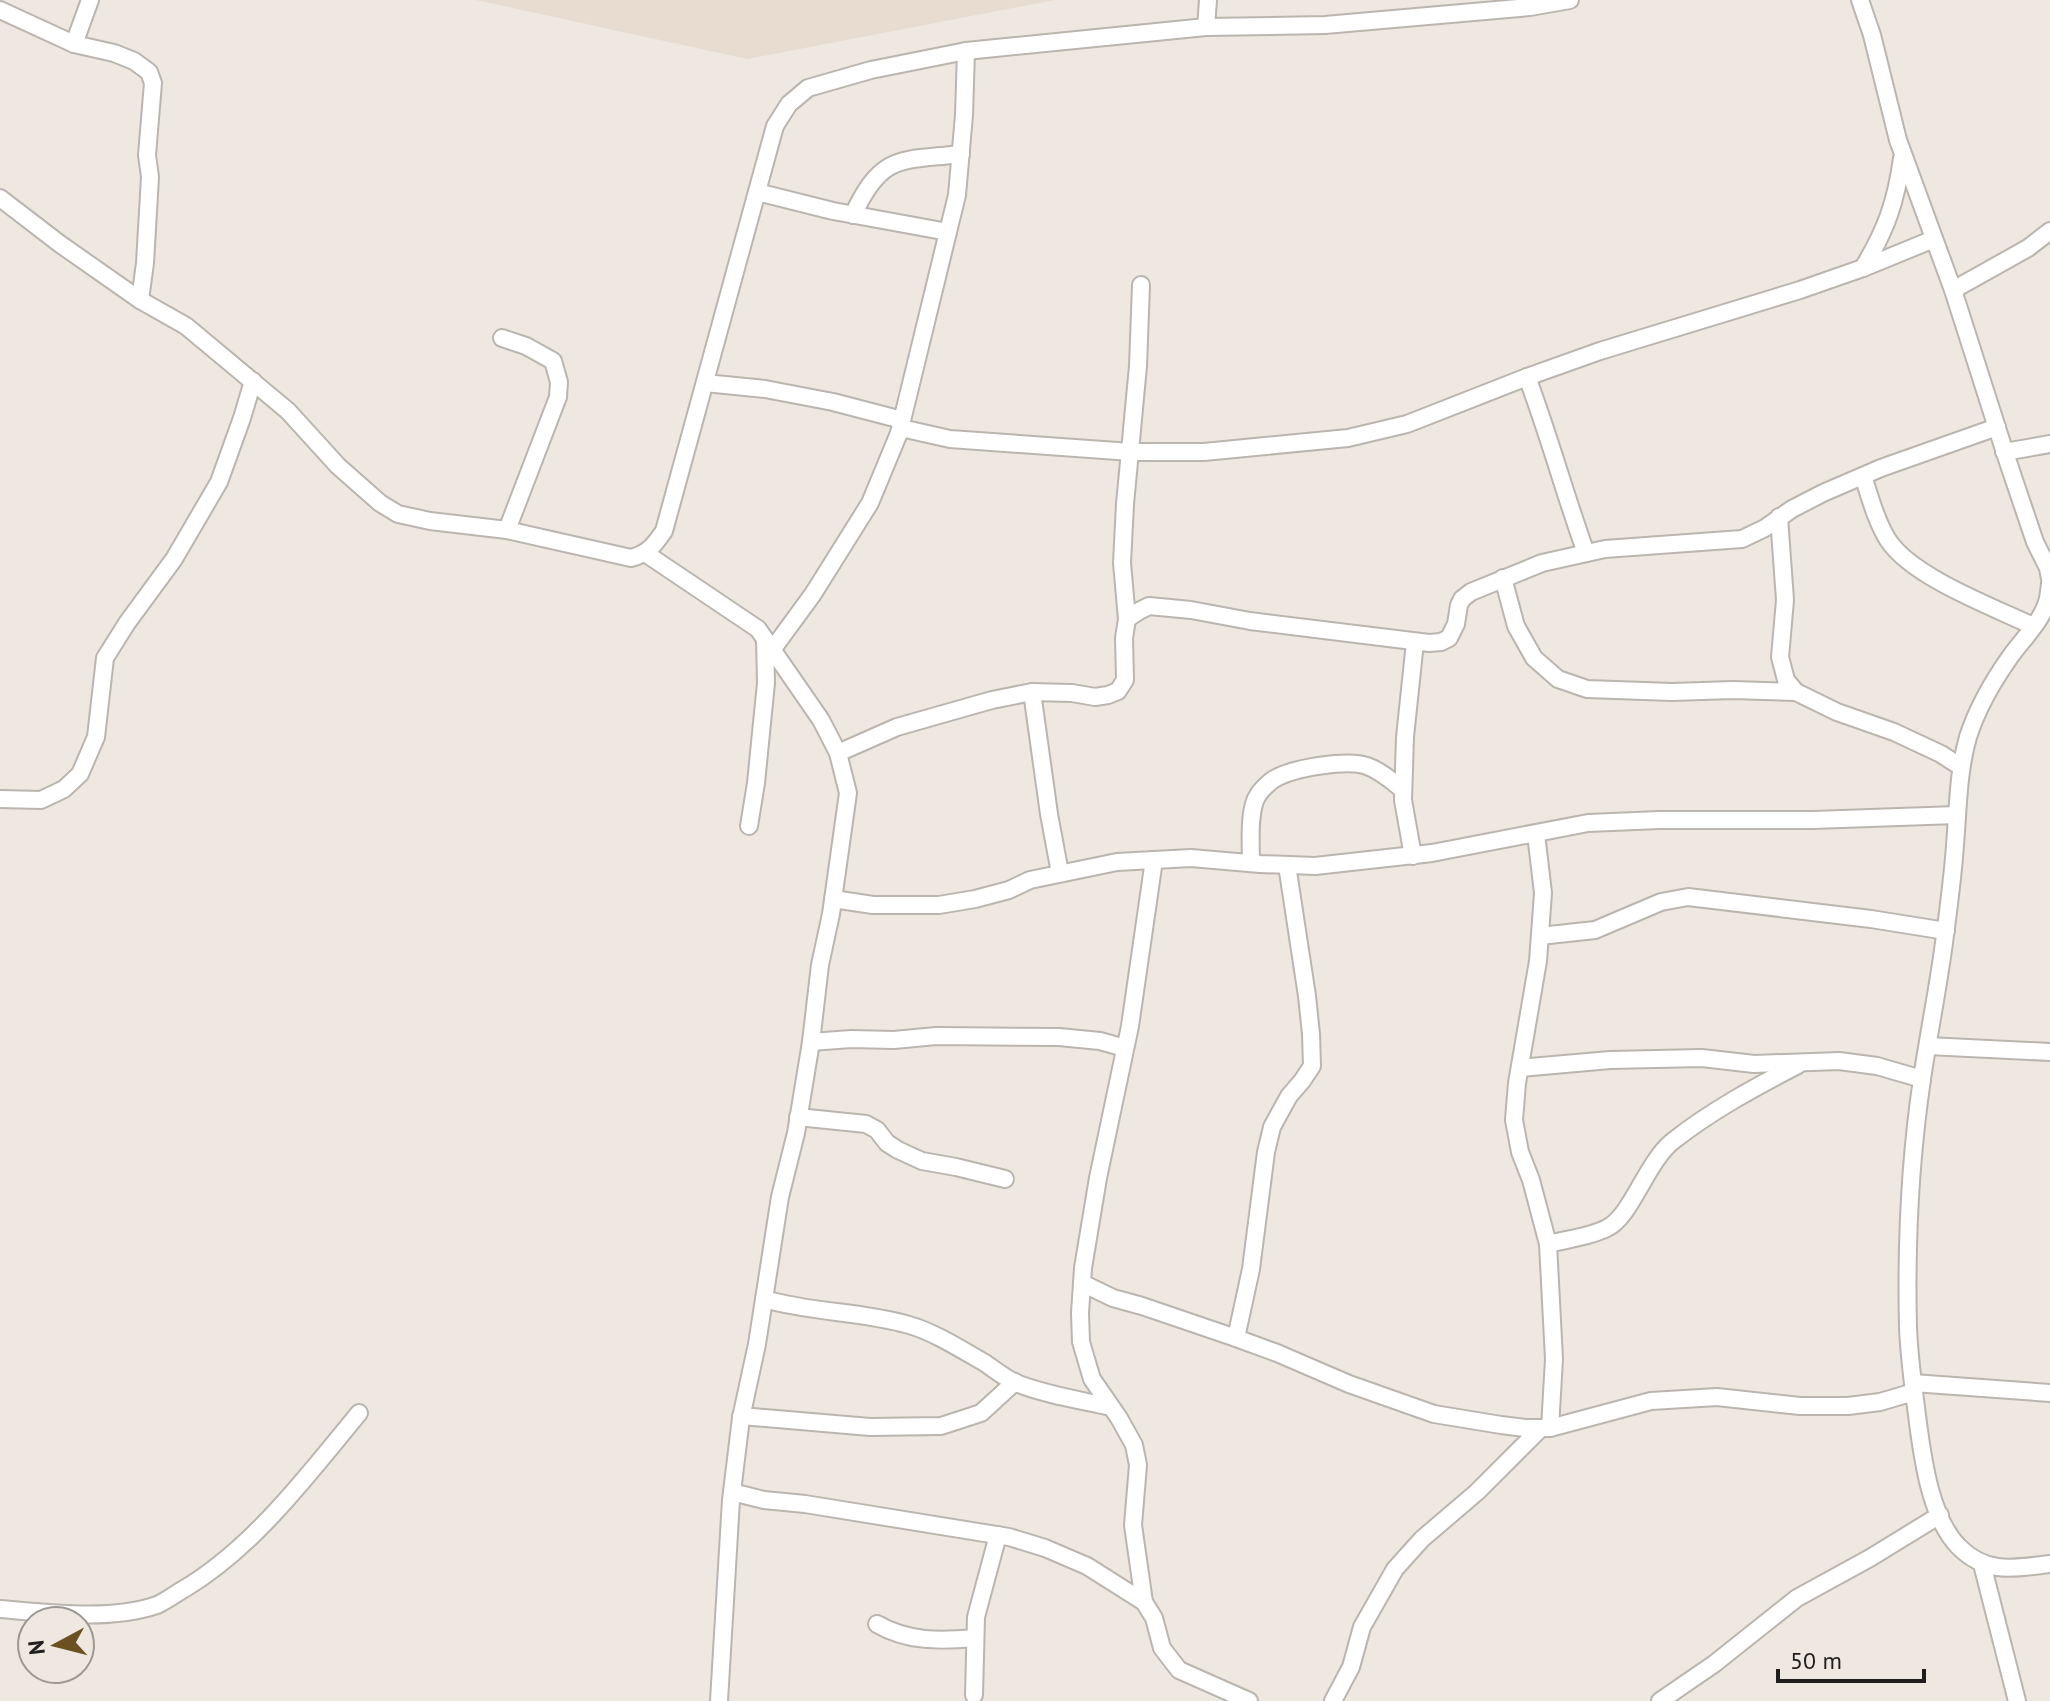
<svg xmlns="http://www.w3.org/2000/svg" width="2050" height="1701" font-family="'PT Sans',sans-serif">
<rect width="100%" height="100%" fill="#eee8e1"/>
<path fill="#e8dcd0" d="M476 0H1055L747 59Z"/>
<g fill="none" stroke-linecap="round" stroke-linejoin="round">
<defs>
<g id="minor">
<path d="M1860 0 1872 35 1898 140 1953 290 2006 456 2035 542 2048 568 2050 579"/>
<path d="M0 10 74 44 114 53 134 61 149 72 153 83 147 155 150 177 145 263 140 300"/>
<path d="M1206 27 1208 0"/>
<path d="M74 44 90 0"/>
<path d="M757 192 833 211 948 232"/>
<path d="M0 198 60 244 140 300 186 326 288 411 338 466 380 503 398 514 430 521 507 530 631 558C648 554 655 544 664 531L775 126 789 104 808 88 871 70 966 51 1206 27 1325 25 1530 7 1570 0"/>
<path d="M853 215C882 153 900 161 961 154"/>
<path d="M1863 268C1886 230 1896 202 1902 158"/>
<path d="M1953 290 2028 248 2050 231"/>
<path d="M502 338 526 346 553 361 559 382 558 397 507 530"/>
<path d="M1527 377C1549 435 1565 495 1586 553"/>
<path d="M705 383 765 389 833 402 902 420"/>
<path d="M901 428 950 439 1131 452H1204L1348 438 1407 424 1527 377 1600 351 1800 290 1863 268 1934 239"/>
<path d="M2004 452 2050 444"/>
<path d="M1863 476C1870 497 1876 521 1888 540 1912 577 1993 607 2033 626"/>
<path d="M1779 517 1785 600 1780 657 1786 680 1796 692 1837 712 1894 732 1941 754 1961 767"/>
<path d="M645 553 758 629 821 720 838 753 848 793 831 914 820 965 811 1042 796 1133 780 1197 757 1344 741 1418 731 1500 719 1701"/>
<path d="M1503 578 1516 626 1534 658 1558 679 1587 689 1672 692 1733 690 1796 692"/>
<path d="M2050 584C2049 590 2049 596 2047 602 2041 622 2022 640 2010 657 1993 681 1977 709 1968 737 1958 772 1958 809 1955 845 1953 875 1949 905 1945 935 1939 984 1929 1031 1922 1079 1910 1160 1906 1244 1908 1327 1909 1358 1914 1391 1918 1423 1923 1461 1931 1519 1959 1547 1987 1575 2015 1568 2050 1564"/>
<path d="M1127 619 1122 563 1125 504 1138 366 1141 285"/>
<path d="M772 650 813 594 870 503 899 433 957 195 964 115 966 51"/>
<path d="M1032 692 1049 814 1060 873"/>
<path d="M838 753 897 727 992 700 1032 692 1072 693 1095 697 1108 695 1118 691 1125 680 1124 638 1127 619 1139 611 1149 606 1191 610 1250 621 1429 643 1441 642 1449 638 1456 624 1459 605 1462 599 1471 592 1542 563 1605 549 1742 539 1765 528 1792 509 1823 493 1881 468 1997 427"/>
<path d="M0 799 41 800 64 789 80 774 96 737 105 658 127 623 174 559 219 482 242 418 253 381"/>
<path d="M749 826 756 783 766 683 765 639"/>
<path d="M1536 834 1543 893 1538 961 1517 1083 1514 1120 1520 1152 1531 1180 1548 1244 1554 1359 1550 1428"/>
<path d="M1413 856 1403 800 1405 737 1415 642"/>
<path d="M1251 863C1251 846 1248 809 1258 795 1261 790 1270 781 1276 778 1294 768 1347 759 1367 766 1381 771 1392 781 1403 790"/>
<path d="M833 899 873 905H939L975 899 1009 890 1030 880 1117 862 1191 858 1260 864 1315 866 1432 853 1588 823 1659 820H1813L1957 815"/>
<path d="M1540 936 1595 930 1661 902 1688 897 1871 919 1946 931"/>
<path d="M811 1042 851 1039 894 1040 936 1036 1059 1037 1100 1041 1125 1048"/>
<path d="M1928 1046 2050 1052"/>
<path d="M1520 1068 1610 1060 1702 1058 1754 1064 1839 1061 1877 1066 1922 1079"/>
<path d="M798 1117 866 1124 877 1130 887 1143 898 1150 922 1161 956 1167 1005 1179"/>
<path d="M1548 1244C1567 1239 1590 1237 1607 1228 1631 1217 1647 1161 1673 1141 1711 1111 1755 1087 1798 1065"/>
<path d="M1082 1283 1113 1298 1142 1306 1236 1338 1277 1353 1349 1384 1434 1414 1501 1425 1525 1428H1550L1651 1401 1717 1397 1800 1406H1848L1880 1402 1914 1392"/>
<path d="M764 1299C812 1313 861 1311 909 1325 934 1332 962 1350 985 1363 995 1370 1005 1378 1016 1383 1046 1395 1080 1400 1111 1407"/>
<path d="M1236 1338 1251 1269 1266 1152 1272 1127 1289 1096 1302 1081 1312 1066 1311 1034 1307 996 1287 865"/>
<path d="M1913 1383 2050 1393"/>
<path d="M741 1416 870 1427 941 1426 981 1413 1015 1382"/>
<path d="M732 1492 764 1500 805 1504 1009 1537 1045 1548 1087 1566 1144 1602 1154 1618 1162 1648 1179 1670 1249 1701"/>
<path d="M1982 1564 2017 1701"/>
<path d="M1144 1602 1133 1525 1138 1465 1134 1445 1119 1418 1092 1379 1081 1342 1080 1313 1083 1268 1098 1178 1130 1026 1154 860"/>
<path d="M0 1609C49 1613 110 1621 157 1605 166 1601 175 1594 184 1589 253 1548 308 1475 359 1413"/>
<path d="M877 1624C908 1642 940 1641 975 1638"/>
<path d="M974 1695 976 1617 998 1535"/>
<path d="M1333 1701 1351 1667 1362 1627 1395 1569 1422 1539 1477 1492 1541 1428"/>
<path d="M1660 1701 1714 1664 1797 1598 1870 1558 1940 1515"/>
</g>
</defs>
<use href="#minor" stroke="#bbb5af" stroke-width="20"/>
<use href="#minor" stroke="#fff" stroke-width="16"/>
</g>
<g transform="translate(56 1645) rotate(263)"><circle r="38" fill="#eee8e1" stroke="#9c9792" stroke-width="2"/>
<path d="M0-6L14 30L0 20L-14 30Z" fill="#6b5022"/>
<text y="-12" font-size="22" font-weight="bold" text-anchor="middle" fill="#201e1c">N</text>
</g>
<path d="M1778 1669v12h146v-12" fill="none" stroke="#201e1c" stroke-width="4"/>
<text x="1790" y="1669" font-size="24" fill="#201e1c" stroke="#eee8e1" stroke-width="6" paint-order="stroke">50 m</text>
</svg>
